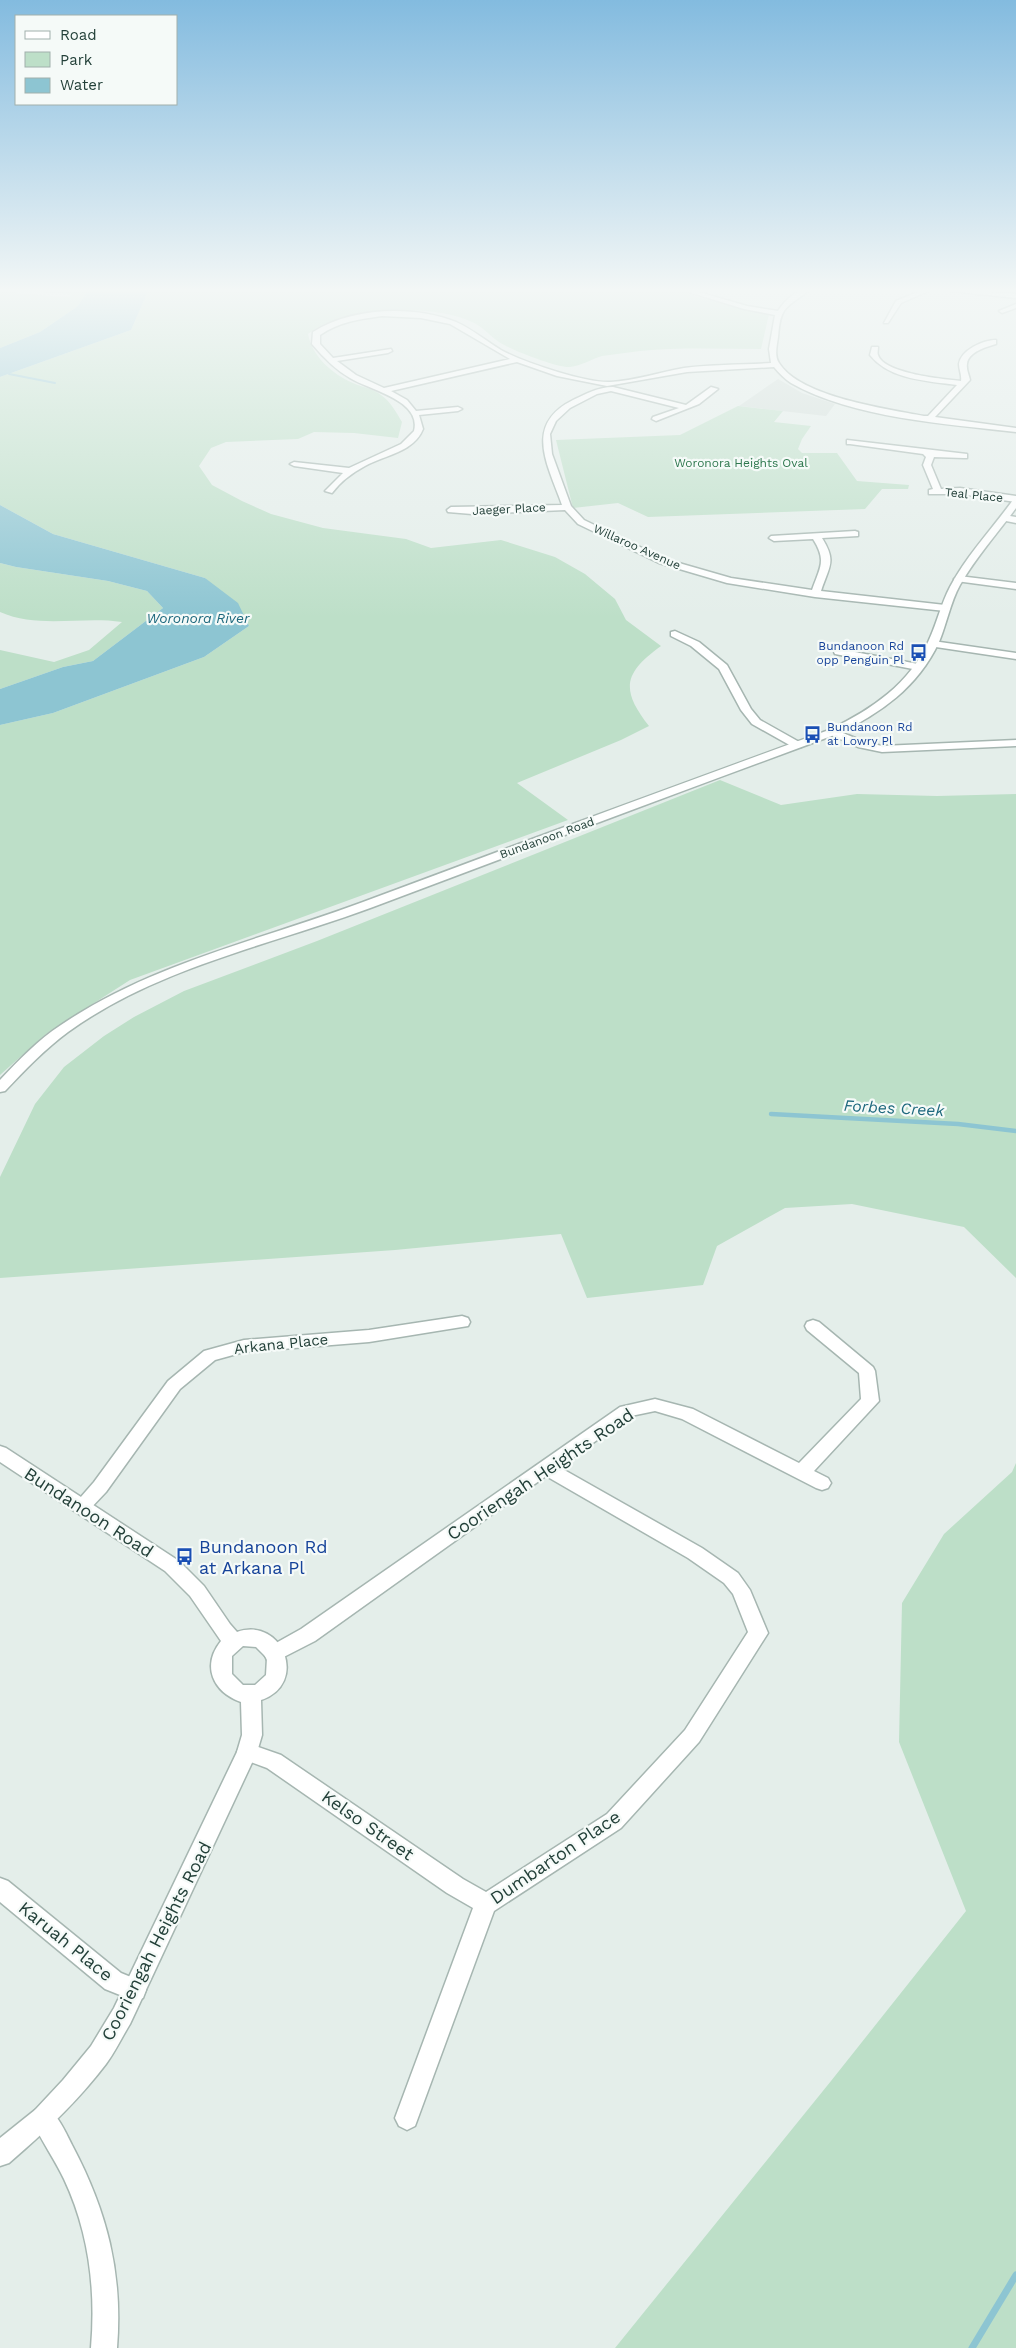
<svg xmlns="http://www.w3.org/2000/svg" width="1016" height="2348" font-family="'Work Sans',sans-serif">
<rect width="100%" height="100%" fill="#e4eeea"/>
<path fill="#d2ded9" d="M778 379 802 393 835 404 826 416 739 406Z"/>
<g fill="#bddfc8">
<path d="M0 289H23L16 293 63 297H69L71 294 46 293 36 289 62 291 88 289 78 306 40 332 0 348Z"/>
<path d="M149 289H676L697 297 769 314 761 349C721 349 680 347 640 351 628 353 614 354 602 356 592 359 581 366 570 367 558 368 509 349 499 342 490 336 482 326 472 322 433 303 342 306 308 334 312 356 332 374 353 383 362 387 374 389 381 395 391 402 396 412 402 422L398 438 354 433 314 432 298 439 226 442 211 448 199 466 212 485 242 501 271 514 323 528 406 539 431 548 501 540 555 557 585 574 615 599 626 620 661 646C624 673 620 689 649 726L621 740 517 783 568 820 130 980 46 1034 0 1075V725L53 713 204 657 249 626 205 578 53 534 0 505V377L131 330Z"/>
<path d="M738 406 783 411 774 422 811 426 802 439 798 449 802 453H837L857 481 909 485 908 489H882L865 509 648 517 618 503 573 508 556 440 680 435Z"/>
<path d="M0 563 16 567 108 581 147 591 163 608 93 661 63 667 0 689V650L54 662 89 650 122 622C81 616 39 629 0 612Z"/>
<path d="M720 780 781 805 857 794 937 796 1016 794V1278L964 1227 852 1204 785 1208 717 1246 703 1285 587 1298 561 1234 395 1250 0 1278V1177L35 1104 64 1067 104 1036 134 1017 184 991 317 941Z"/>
<path d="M1016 1463V2348H615L831 2081 966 1911 899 1742 902 1603 944 1534 1012 1472Z"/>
</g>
<g fill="#8dc5d2">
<path d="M88 289H149L131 330 0 377V348L40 332 78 306Z"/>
<path d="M0 505 53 534 205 578 238 603 249 626 204 657 53 713 0 725V689L63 667 93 661 163 608 147 591 108 581 16 567 0 563Z"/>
</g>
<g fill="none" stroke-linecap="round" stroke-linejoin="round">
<path stroke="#8dc5d2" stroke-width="2" d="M9 374 55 383"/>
<path stroke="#8dc5d2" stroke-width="4.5" d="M771 1114 958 1124 1016 1131"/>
<path stroke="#8dc5d2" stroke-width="7" d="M972 2348 1016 2275"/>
<defs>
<g id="minor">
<path d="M679 289H688L747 306 778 311C785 300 797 289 810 289 803 297 791 301 784 311 779 319 779 328 778 337 777 345 774 356 779 363 800 397 887 409 924 416H928L957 385C928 381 890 380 870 355L872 347H878C878 350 877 353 878 355 884 374 944 379 961 381 962 375 959 370 959 364 961 350 983 340 996 340V344C986 347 968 352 967 364 966 369 969 375 970 380L935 417 1016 428V432C947 424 852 418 791 383 785 379 779 373 774 367L687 372 607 386 557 376 517 362 391 391 407 400 416 411 458 407 462 409 458 411 419 415 423 429C414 452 385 455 365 466 352 473 341 481 332 493L325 491 343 473 294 466 290 464 294 462 349 468 401 444 414 431C422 400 369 390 350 378 336 370 323 357 312 344L313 332C352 307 414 305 456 322 472 329 486 341 501 350 523 362 585 383 610 382 634 381 660 372 684 368 713 364 743 365 771 363L769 349 775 315 744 309ZM382 316 421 318 450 324 510 359 384 388 356 375 337 361 388 353 392 351 391 349 333 358 320 344V335C339 322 359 319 382 316Z"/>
<path d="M925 289H933L901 303 888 323H884L896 301Z"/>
<path d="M947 289 1016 294V298L950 291Z"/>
<path d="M1016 304V308L1002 313 999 311Z"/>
<path d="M613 387 686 405 711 387 718 389 699 404 656 421 652 419 653 417 679 408 611 391 597 394 570 408 556 421 550 434 552 454 571 506 584 520 665 559 731 578 812 590C820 567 827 561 813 539L774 541 769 538 771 536 855 531 858 532V536L822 538C837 562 829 566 821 591L945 605 950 608 945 611 815 597 727 583 659 563 578 524 565 510 472 514 448 512 447 510 451 507 562 505C548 465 523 425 573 400 586 394 598 387 613 387Z"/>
<path d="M847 440 967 454V458H964L934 457 931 465 941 489 960 488 1016 496V502L960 494H929V490L933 489 923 465 926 457 923 454 850 444H847Z"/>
<path d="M1004 515 1016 517V523L1001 520 1000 518Z"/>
<path d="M959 576 1016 583V589L956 581 954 579Z"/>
<path d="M675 631 699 642 727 665 751 709 760 720 801 743V747H793L752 724 741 710 719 669 691 646 671 636V632Z"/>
<path d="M933 641 1016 653V659L929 646V642Z"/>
<path d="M839 649 918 664 923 667 918 670 835 654 834 652Z"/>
<path d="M833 729 865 742 882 746 1016 740V746L882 752 858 747 829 734 828 732Z"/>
<path d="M462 1316 468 1318 470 1322 468 1326 369 1342 244 1352 215 1360 180 1389 106 1492 88 1511 82 1513 76 1511 73 1506 94 1482 168 1381 204 1351 244 1340 369 1330Z"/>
<path d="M813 1320 819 1322 873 1367 875 1371 879 1401 814 1471 828 1478 831 1483 828 1488 822 1490 816 1488 682 1419 655 1411 631 1416 559 1467 702 1548 738 1573 750 1590 768 1633 699 1742 621 1828 494 1911 415 2126 407 2130 399 2126 395 2118 473 1908 447 1893 267 1768 240 1758 237 1752 240 1746 247 1743 281 1755 463 1879 486 1892 607 1814 685 1730 748 1632 733 1594 724 1583 688 1558 546 1476 315 1641 274 1662 267 1660 264 1654 267 1648 301 1629 620 1407 655 1399 693 1409 799 1463 861 1399 859 1373 807 1330 805 1326 807 1322Z"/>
<path d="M0 1878 8 1881 121 1973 143 1982 146 1990 143 1998 135 2001 105 1989 0 1902Z"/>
<path d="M43 2106C57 2112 65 2131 72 2145 107 2211 123 2273 117 2348H91C96 2290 89 2232 64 2179 54 2158 40 2139 31 2118L35 2110Z"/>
</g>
<g id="tertiary">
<path d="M1016 499V508C997 534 976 557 960 585 950 603 947 623 939 642 918 687 880 714 837 734 682 791 527 849 373 907 271 945 158 967 68 1032 45 1049 25 1070 5 1091L0 1092V1080C19 1060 38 1040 61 1025 152 963 261 940 363 902 518 844 674 786 829 730 871 710 910 684 929 640 937 623 941 604 950 587 967 555 992 529 1013 500Z"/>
<path d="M0 1446 6 1448 179 1561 204 1586 230 1624 237 1632C283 1616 309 1684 261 1700L262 1735 257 1752 130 2024C122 2037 115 2052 106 2064 78 2101 45 2132 9 2163L0 2166V2138L35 2110 63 2080 91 2046 114 2008 237 1752 242 1735 241 1702C213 1692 201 1666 221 1641L190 1596 165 1571 0 1462ZM243 1646 256 1647 267 1658 266 1675 255 1685H243L232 1674V1656Z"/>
</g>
</defs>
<use href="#minor" stroke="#a6b6b1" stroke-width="3"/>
<use href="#tertiary" stroke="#a6b6b1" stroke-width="3"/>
<use href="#minor" fill="#fff" fill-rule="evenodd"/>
<use href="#tertiary" fill="#fff" fill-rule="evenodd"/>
</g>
<linearGradient id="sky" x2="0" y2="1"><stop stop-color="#83bbdf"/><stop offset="0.47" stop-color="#f3f7f6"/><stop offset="1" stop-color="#f3f7f6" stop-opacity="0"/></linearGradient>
<rect width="1016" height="618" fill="url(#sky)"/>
<defs>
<symbol id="bus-bare" viewBox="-9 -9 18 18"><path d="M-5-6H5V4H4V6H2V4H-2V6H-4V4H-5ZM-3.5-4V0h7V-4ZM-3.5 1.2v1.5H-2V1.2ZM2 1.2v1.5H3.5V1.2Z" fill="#1a4fb4" stroke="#f5faf8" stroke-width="2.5" paint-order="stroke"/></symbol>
</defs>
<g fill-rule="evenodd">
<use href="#bus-bare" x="906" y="640" width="25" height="25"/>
<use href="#bus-bare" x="800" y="722" width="25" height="25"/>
<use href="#bus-bare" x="172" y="1544" width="25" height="25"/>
</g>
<g text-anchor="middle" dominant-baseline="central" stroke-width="4.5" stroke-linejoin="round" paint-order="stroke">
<g font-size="12" fill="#2d774d" stroke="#f5faf8">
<text x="741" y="463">Woronora Heights Oval</text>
</g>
<g font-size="12" fill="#234039" stroke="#f5faf8">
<text transform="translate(974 495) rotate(6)">Teal Place</text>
<text transform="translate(509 509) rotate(-3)">Jaeger Place</text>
<text transform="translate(637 547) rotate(24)">Willaroo Avenue</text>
<text transform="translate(547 838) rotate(-20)">Bundanoon Road</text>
</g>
<g font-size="12" fill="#164399" stroke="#f5faf8" text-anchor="end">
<text x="904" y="646">Bundanoon Rd<tspan x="904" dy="14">opp Penguin Pl</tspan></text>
<text x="827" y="727" text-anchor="start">Bundanoon Rd<tspan x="827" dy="14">at Lowry Pl</tspan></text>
</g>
<g font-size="14" font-style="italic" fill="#1d687d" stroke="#f5faf8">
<text x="198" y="618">Woronora River</text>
</g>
<g font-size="15" fill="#234039" stroke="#f5faf8">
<text transform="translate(281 1344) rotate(-6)">Arkana Place</text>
</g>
<g font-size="16" font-style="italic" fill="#1d687d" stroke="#f5faf8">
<text transform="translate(894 1108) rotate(3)">Forbes Creek</text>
</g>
<g font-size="18" fill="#234039" stroke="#f5faf8">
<text transform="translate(540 1474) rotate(-34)">Cooriengah Heights Road</text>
<text transform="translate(89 1512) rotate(33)">Bundanoon Road</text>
<text transform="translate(368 1825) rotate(35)">Kelso Street</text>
<text transform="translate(555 1857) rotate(-34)">Dumbarton Place</text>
<text transform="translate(66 1941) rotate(39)">Karuah Place</text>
<text transform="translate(156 1941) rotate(-63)">Cooriengah Heights Road</text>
</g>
<g font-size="18" fill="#164399" stroke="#f5faf8" text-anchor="start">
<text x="199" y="1546">Bundanoon Rd<tspan x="199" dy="21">at Arkana Pl</tspan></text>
</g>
</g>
<rect x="15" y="15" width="162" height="90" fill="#f5faf8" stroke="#a1b0ac"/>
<rect x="25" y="31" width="25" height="8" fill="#ffffff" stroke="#a1b0ac"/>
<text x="60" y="40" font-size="15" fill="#234039">Road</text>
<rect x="25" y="52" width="25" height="15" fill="#bddfc8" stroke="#a1b0ac"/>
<text x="60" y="65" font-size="15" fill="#234039">Park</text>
<rect x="25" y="78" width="25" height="15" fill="#8dc5d2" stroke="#a1b0ac"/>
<text x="60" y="90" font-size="15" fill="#234039">Water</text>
</svg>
